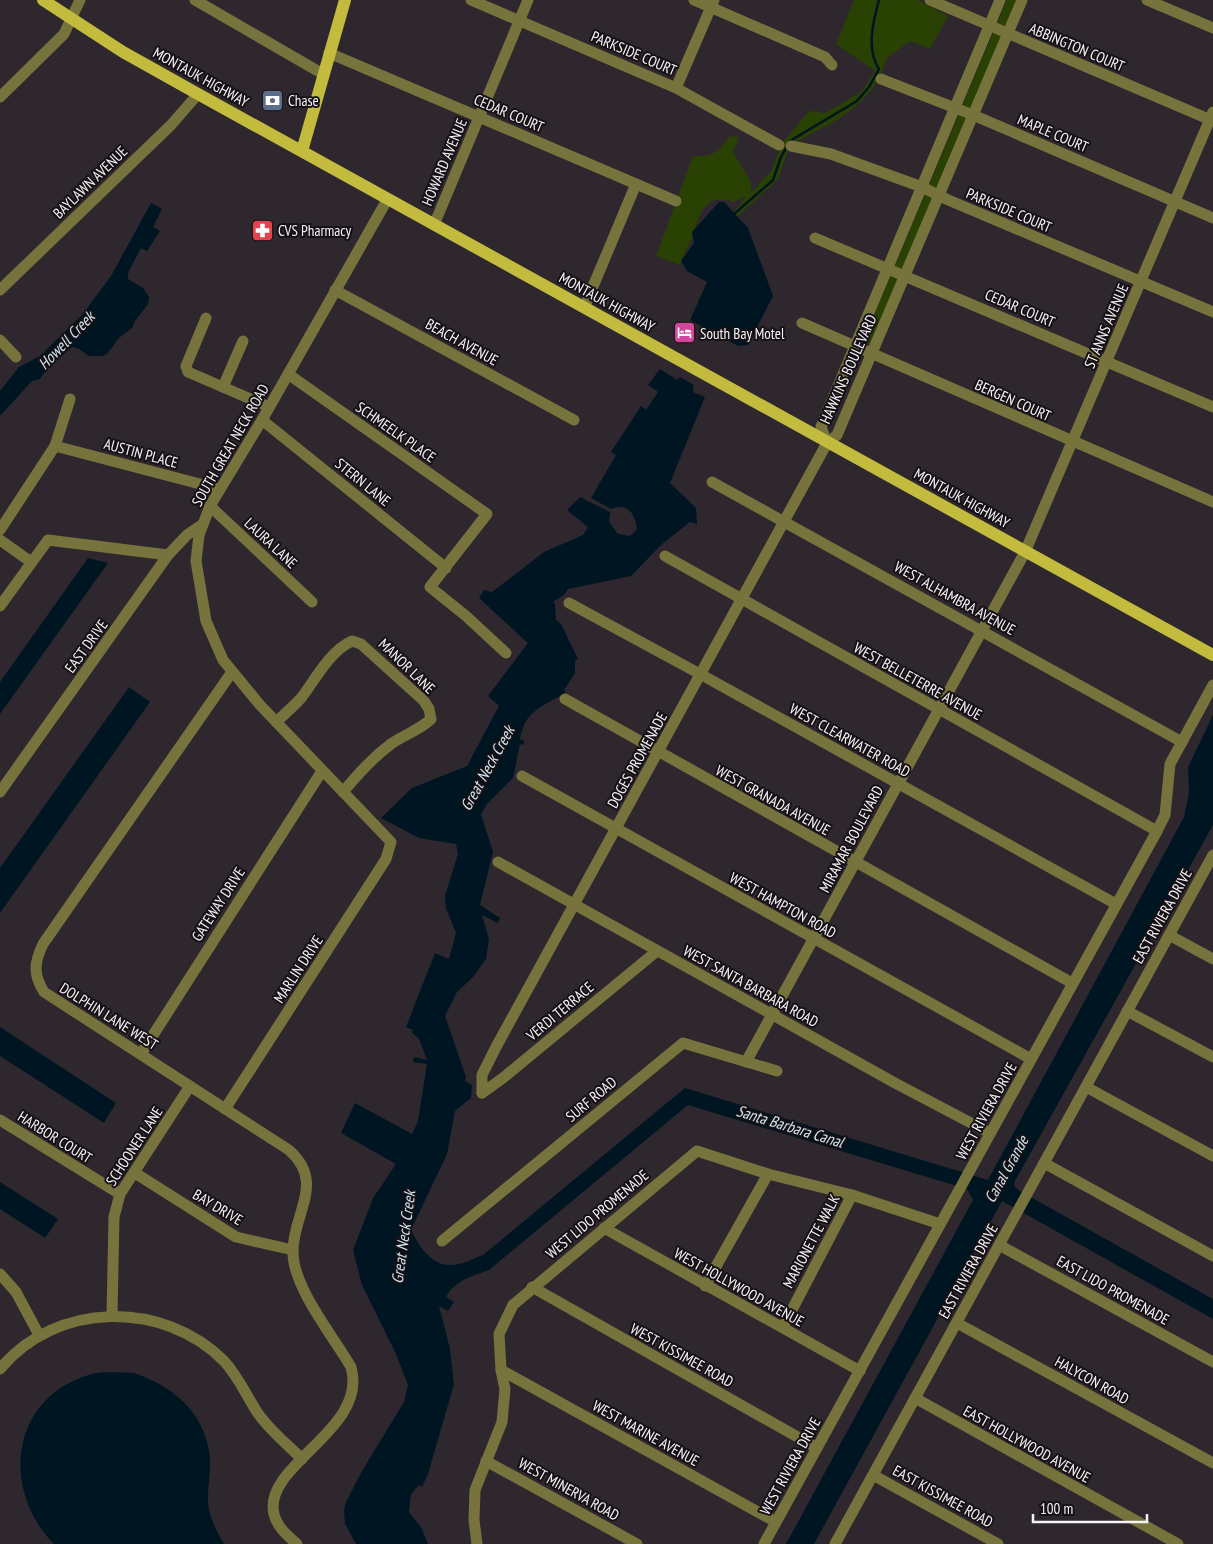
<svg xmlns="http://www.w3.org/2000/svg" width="1213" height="1544" font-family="'PT Sans Narrow',sans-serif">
<rect width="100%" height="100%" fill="#2f272e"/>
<g fill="#294102">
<path d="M854 0H918L948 16 930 49 910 41 886 59C875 106 829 124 790 145L778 179 737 217 733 212 747 196 733 202C702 191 699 219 691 240 688 249 682 255 680 265L656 256 693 156C712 158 719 151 730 136L739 137 733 152 752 184 750 194 771 171 782 143 809 111 826 113 862 91 875 71 836 44Z"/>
<path d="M1007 0H1016L870 345 863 342Z"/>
</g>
<g fill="#001522">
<path d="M719 202H724L748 228 773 296 748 345 738 346 690 320 707 282 687 271 681 261 694 243 692 232Z"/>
<path d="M151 203 162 209 153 227 160 231 147 251 141 248 128 273V279L143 288 149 297 148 304 135 321 132 328 119 338 107 354 102 356H89L79 349 72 347 46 370 40 379 32 381 0 416V391L19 367 40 356 82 315 111 276Z"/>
<path d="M660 369 677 380 680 377 694 385 693 392 705 397 670 483 696 508 697 524 690 522 662 544 631 576 568 589 564 595 553 602 555 604 556 620 561 624 578 659 575 661V673L564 690 566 692C543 707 524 710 520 740H524V745L520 744 513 778 487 804 481 814 493 852 480 905 500 918 498 923 482 915 489 939 486 959 473 977 457 992 445 1016 466 1077 465 1081 472 1085 471 1098 455 1111 447 1154 411 1230C419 1246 431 1266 452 1265 462 1265 474 1258 483 1255L685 1088 988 1180 1184 817 1189 792 1188 767 1213 715V825L1015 1181 1014 1186 1018 1190 1213 1299V1319L1002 1201 814 1544H786L973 1200 967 1189 688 1105 489 1270C473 1276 455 1280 446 1297L454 1302 448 1311 439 1306 450 1349 454 1384 428 1474 422 1487 419 1485 411 1494 409 1512 421 1527 428 1544H356L345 1524 344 1510 346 1502 362 1471 404 1402 408 1385 396 1354 362 1285 353 1250 373 1198 396 1164 341 1133 355 1103 412 1134 418 1121 427 1064 413 1062 414 1057 427 1060 419 1039 412 1033 413 1030 406 1027 435 953 449 959 456 933 446 908 445 896 458 854 456 844 419 838 381 818 412 788 467 766 499 706 488 696 528 643 479 598 484 590 492 592 544 552 583 535 588 527 567 510 580 497 610 512 609 522 618 534 630 536 637 529C635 514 628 502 611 509L591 498 616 455 611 452 641 406 646 410 658 392 648 385Z"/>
<path d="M88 558 108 563 0 714V682Z"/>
<path d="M129 687 150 702 0 913V868Z"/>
<path d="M0 1027 116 1103 104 1123 0 1056Z"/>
<path d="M0 1182 58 1219 45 1238 0 1209Z"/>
<path d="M134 1373C172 1386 202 1410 209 1451 212 1467 208 1482 208 1497 207 1514 216 1530 224 1544H54C0 1490 10 1396 92 1374 105 1371 121 1373 134 1373Z"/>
</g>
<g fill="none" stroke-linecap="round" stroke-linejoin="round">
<path stroke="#001522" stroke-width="2.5" d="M734 214 773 180 781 157 790 141 857 101 869 87 879 69C866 49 873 22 879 0"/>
<g stroke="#76733c" stroke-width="11">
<path d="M195 0 323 74"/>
<path d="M471 0 676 88 779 145"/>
<path d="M694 0 825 57 832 65"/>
<path d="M930 0 1213 121"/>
<path d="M1147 0 1213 28"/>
<path d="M329 53 676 201"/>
<path d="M881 79 973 115 1213 218"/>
<path d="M676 88 714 0"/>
<path d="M0 97 64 34 80 0"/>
<path d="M791 146 831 154 922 187 946 199 1213 312"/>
<path d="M434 225 528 0"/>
<path d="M815 238 1213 407"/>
<path d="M0 290 171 125 198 94"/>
<path d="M335 290 574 420"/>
<path d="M584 308 636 184"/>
<path d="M206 318 186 366 188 372 269 407"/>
<path d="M802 323 1213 502"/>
<path d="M0 340 16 357"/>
<path d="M288 374 487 514 430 587 466 616 506 653"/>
<path d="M223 387 243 341"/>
<path d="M262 420 446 568"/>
<path d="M827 443 821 427 1000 0"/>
<path d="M55 446 219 489"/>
<path d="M712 482 1182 742"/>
<path d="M210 506 312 602"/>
<path d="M0 530 55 446 70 399"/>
<path d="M0 540 31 562"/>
<path d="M665 556 1157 831"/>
<path d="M569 603 700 674 1116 904"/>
<path d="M0 606 48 540 168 555"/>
<path d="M232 672 43 944C34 963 33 974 44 992L289 1150C326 1183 293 1213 293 1251 292 1286 333 1336 351 1367 369 1430 262 1465 274 1514 277 1527 288 1536 297 1544"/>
<path d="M565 699 1072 983"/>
<path d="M276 722C285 714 294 706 302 697 316 678 330 651 352 641L361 644 424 701 429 709 431 719C420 730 403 735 391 744 372 758 358 774 343 792"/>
<path d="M522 776 1031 1059"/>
<path d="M0 792 168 555 187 535 203 524"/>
<path d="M498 862 895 1083 990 1133"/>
<path d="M1169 935 1213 959"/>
<path d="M1127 1011 1213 1057"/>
<path d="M141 1054 322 771"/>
<path d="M746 1062 1025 552 1213 112"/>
<path d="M1086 1087 1213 1156"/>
<path d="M482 1093V1075L496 1047 827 443 837 435 1022 0"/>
<path d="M482 1093 503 1078 657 951"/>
<path d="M225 1109 386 859 391 842 260 705 223 660 206 621 196 561 199 535 210 506 262 420 387 200"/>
<path d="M0 1120 120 1194"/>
<path d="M1044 1163 1213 1256"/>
<path d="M135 1173 236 1237 293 1250"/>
<path d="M604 1228 860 1371"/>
<path d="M442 1241 683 1043 777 1071"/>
<path d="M999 1245 1213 1362"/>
<path d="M0 1274 16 1292 39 1335"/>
<path d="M705 1286 768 1174"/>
<path d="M532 1287 817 1448"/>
<path d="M112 1315 114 1217 120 1194 190 1086"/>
<path d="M957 1323 1213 1463"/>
<path d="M783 1327 852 1195"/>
<path d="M0 1369C56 1301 163 1300 224 1361 238 1376 246 1395 257 1412 269 1430 287 1444 302 1459"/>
<path d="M501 1370 776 1522"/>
<path d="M915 1398 1178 1544"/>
<path d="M486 1461 637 1544"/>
<path d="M873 1475 998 1544"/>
<path d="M477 1544 474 1520 475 1490 502 1422 505 1389 501 1370 499 1334 513 1305 697 1151 768 1174 852 1195 940 1224"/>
<path d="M764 1544 1157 831 1165 815 1170 764 1213 685"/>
<path d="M835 1544 1213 855"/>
</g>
<g stroke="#c3bb3d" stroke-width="12">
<path d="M43 0 123 52 198 94 1213 655"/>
<path d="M302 151 345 0"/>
</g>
</g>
<defs>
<symbol id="bank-square" viewBox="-11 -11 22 22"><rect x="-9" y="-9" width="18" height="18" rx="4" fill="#5c6f8a" stroke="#151114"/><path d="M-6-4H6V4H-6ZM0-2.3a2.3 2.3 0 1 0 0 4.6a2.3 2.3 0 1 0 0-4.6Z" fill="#fff"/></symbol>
<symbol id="pharmacy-square" viewBox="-11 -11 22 22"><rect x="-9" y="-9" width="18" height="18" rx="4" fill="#e0444e" stroke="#151114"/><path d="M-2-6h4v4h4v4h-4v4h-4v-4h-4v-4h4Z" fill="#fff"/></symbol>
<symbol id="hotel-square" viewBox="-11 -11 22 22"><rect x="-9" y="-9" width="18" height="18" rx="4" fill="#d1479c" stroke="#151114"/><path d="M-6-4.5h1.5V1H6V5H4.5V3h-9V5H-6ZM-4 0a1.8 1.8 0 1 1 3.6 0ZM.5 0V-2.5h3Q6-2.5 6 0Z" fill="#fff"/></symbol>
</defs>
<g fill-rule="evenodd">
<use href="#bank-square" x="260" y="88" width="25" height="25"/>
<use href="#pharmacy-square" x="250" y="218" width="25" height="25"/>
<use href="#hotel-square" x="672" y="320" width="25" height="25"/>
</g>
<g text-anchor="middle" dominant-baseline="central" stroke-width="4" stroke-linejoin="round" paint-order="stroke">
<g font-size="15" fill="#f7f2f7" stroke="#151114">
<text transform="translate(1077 47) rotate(23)">ABBINGTON COURT</text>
<text transform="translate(634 53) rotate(23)">PARKSIDE COURT</text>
<text transform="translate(201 77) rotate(29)">MONTAUK HIGHWAY</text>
<text transform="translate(509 113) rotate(23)">CEDAR COURT</text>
<text transform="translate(1053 133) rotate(23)">MAPLE COURT</text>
<text transform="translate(444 162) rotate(-67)">HOWARD AVENUE</text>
<text transform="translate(90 182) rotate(-44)">BAYLAWN AVENUE</text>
<text transform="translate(1009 210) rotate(23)">PARKSIDE COURT</text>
<text transform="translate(607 302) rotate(29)">MONTAUK HIGHWAY</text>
<text transform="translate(1020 308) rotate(23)">CEDAR COURT</text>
<text transform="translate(1106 326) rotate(-67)">ST ANNS AVENUE</text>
<text transform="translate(462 342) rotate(29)">BEACH AVENUE</text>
<text transform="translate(848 369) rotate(-66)">HAWKINS BOULEVARD</text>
<text transform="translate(1013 400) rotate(24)">BERGEN COURT</text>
<text transform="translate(396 432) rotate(35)">SCHMEELK PLACE</text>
<text transform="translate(230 445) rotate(-60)">SOUTH GREAT NECK ROAD</text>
<text transform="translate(141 453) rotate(15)">AUSTIN PLACE</text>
<text transform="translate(363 482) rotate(39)">STERN LANE</text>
<text transform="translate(962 498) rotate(29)">MONTAUK HIGHWAY</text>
<text transform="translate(271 543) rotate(43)">LAURA LANE</text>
<text transform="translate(955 598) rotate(29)">WEST ALHAMBRA AVENUE</text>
<text transform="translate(86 646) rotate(-54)">EAST DRIVE</text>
<text transform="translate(407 666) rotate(44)">MANOR LANE</text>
<text transform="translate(918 681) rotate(29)">WEST BELLETERRE AVENUE</text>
<text transform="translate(850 740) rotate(29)">WEST CLEARWATER ROAD</text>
<text transform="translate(637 760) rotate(-61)">DOGES PROMENADE</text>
<text transform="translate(773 800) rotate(29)">WEST GRANADA AVENUE</text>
<text transform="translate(851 839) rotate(-62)">MIRAMAR BOULEVARD</text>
<text transform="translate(218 904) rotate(-57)">GATEWAY DRIVE</text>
<text transform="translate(783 905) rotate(29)">WEST HAMPTON ROAD</text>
<text transform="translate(1162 916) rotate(-61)">EAST RIVIERA DRIVE</text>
<text transform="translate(298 969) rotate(-57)">MARLIN DRIVE</text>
<text transform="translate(751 986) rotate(29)">WEST SANTA BARBARA ROAD</text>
<text transform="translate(560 1011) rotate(-40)">VERDI TERRACE</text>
<text transform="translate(109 1016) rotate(32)">DOLPHIN LANE WEST</text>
<text transform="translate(591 1099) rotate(-40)">SURF ROAD</text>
<text transform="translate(986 1111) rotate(-61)">WEST RIVIERA DRIVE</text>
<text transform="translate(55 1137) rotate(32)">HARBOR COURT</text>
<text transform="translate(134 1146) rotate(-57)">SCHOONER LANE</text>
<text transform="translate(218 1207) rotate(31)">BAY DRIVE</text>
<text transform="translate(597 1214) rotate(-40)">WEST LIDO PROMENADE</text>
<text transform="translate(811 1241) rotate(-62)">MARIONETTE WALK</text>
<text transform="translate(968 1271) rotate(-61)">EAST RIVIERA DRIVE</text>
<text transform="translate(739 1287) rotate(29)">WEST HOLLYWOOD AVENUE</text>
<text transform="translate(1113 1290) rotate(29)">EAST LIDO PROMENADE</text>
<text transform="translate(682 1355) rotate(29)">WEST KISSIMEE ROAD</text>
<text transform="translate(1092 1380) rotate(29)">HALYCON ROAD</text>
<text transform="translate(646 1433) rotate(29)">WEST MARINE AVENUE</text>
<text transform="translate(1027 1444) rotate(29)">EAST HOLLYWOOD AVENUE</text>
<text transform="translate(790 1466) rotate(-61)">WEST RIVIERA DRIVE</text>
<text transform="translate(569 1489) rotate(29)">WEST MINERVA ROAD</text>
<text transform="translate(943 1496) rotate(29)">EAST KISSIMEE ROAD</text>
</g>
<g font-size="15" fill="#f7f2f7" stroke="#151114" text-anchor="start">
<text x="288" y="100">Chase</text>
<text x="278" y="230">CVS Pharmacy</text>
<text x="700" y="333">South Bay Motel</text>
</g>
<g font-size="16" font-style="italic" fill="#d0e5f0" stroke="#151114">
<text transform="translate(66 340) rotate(-46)">Howell Creek</text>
<text transform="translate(487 768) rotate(-61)">Great Neck Creek</text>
<text transform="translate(790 1126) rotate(17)">Santa Barbara Canal</text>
<text transform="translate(1006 1169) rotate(-61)">Canal Grande</text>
<text transform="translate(403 1237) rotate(-82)">Great Neck Creek</text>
</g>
</g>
<path d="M1033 1514v8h114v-8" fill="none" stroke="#f7f2f7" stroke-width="2.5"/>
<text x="1040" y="1514" font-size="15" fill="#f7f2f7" stroke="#151114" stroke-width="4" paint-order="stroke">100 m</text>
</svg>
